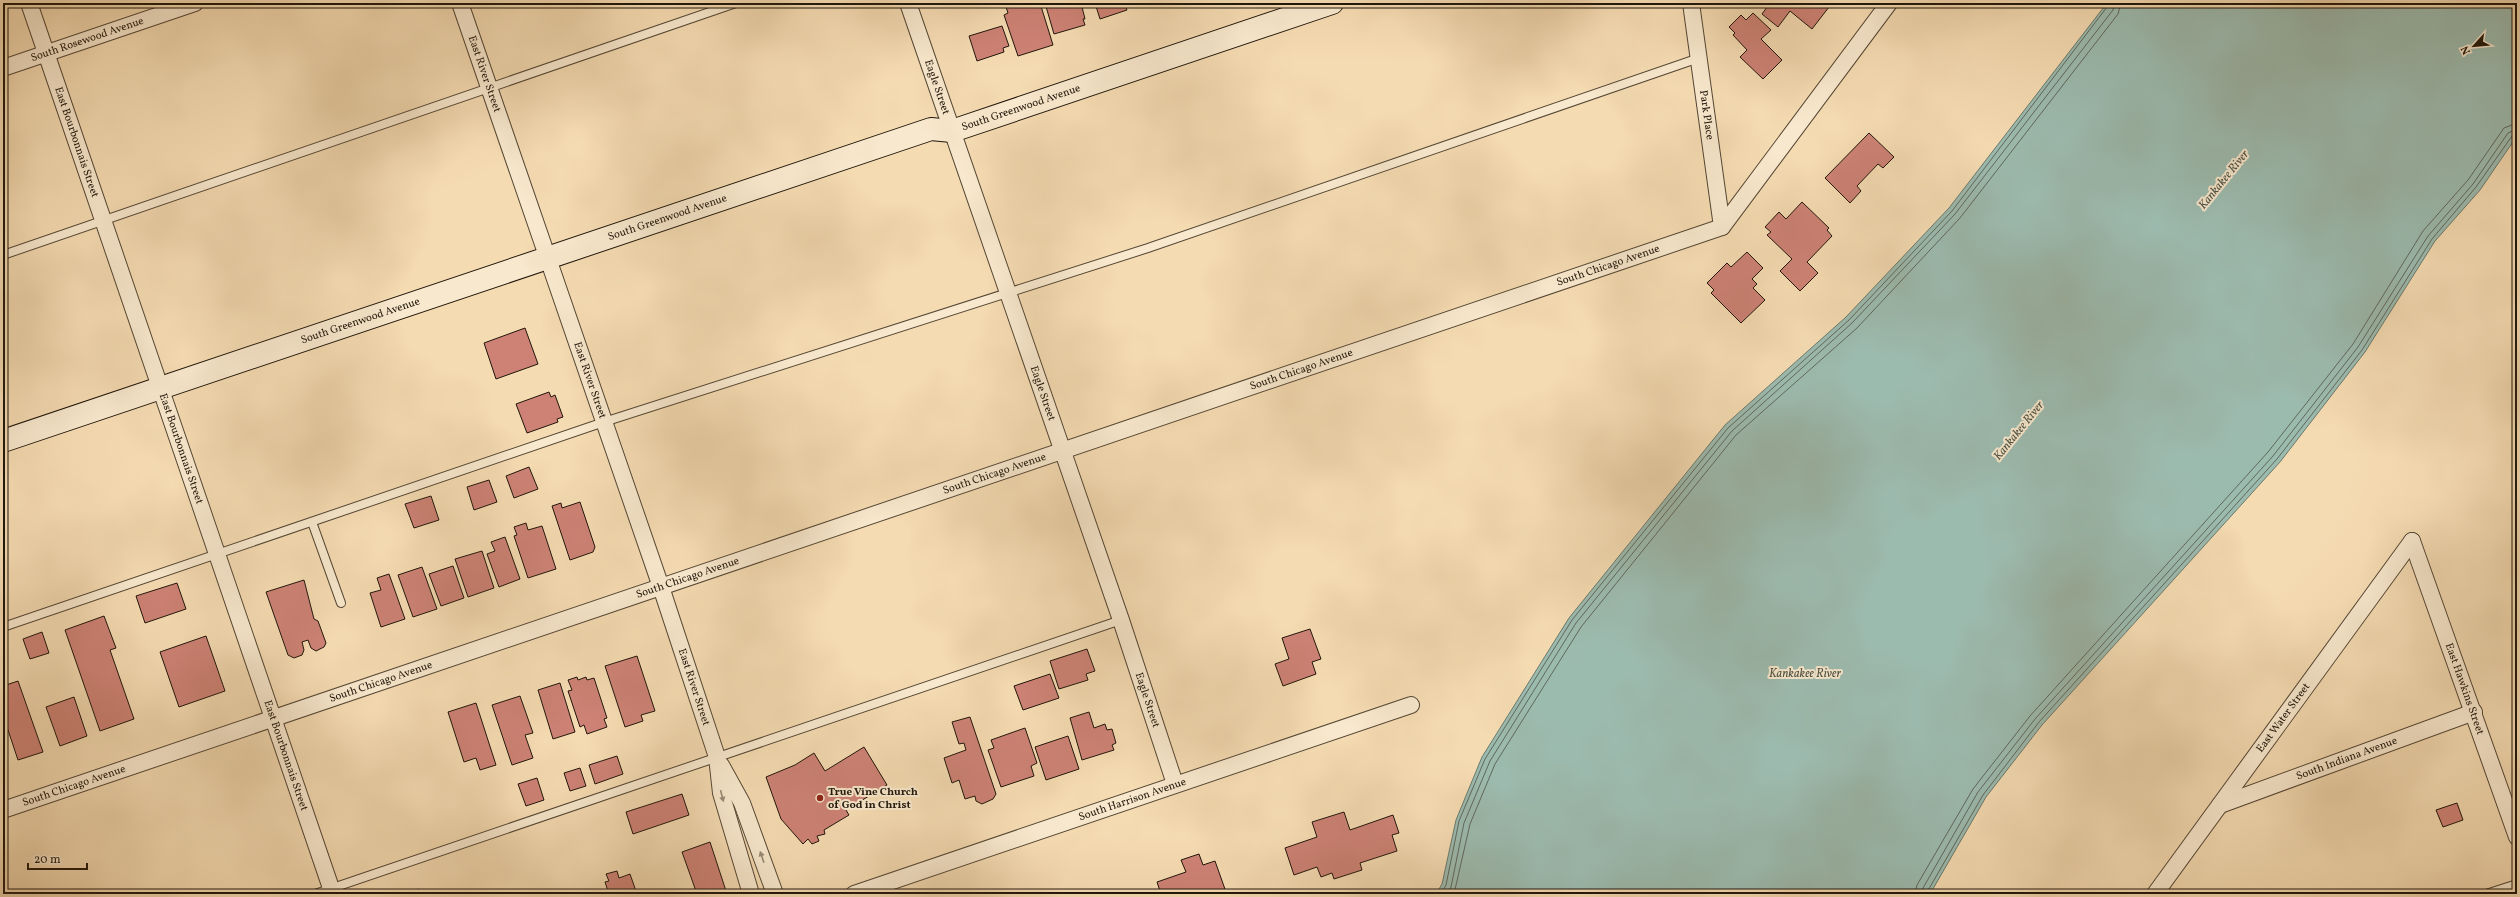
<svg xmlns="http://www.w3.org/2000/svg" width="2520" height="897" font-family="Vollkorn,serif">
<rect width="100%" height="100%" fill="#f5dbb2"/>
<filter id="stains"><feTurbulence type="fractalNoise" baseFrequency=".005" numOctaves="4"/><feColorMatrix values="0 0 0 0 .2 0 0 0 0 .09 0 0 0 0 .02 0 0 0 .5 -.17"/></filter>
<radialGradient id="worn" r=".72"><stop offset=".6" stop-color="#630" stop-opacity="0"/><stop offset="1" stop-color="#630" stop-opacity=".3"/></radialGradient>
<path fill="#9cbbaf" stroke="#6a796d" d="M2107 3H2517V136L2480 190 2435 241 2365 352 2280 462 2042 725 1986 797 1930 894H1436L1442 884 1456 820 1482 757 1569 618 1725 425 1846 317 1949 208Z"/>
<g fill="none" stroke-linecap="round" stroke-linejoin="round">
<g stroke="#5e685d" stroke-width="1">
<path d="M1441 894 1446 885 1459 821 1485 759 1572 620 1728 428 1849 320 1952 211 2110 3"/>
<path d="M1447 894 1451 887 1464 823 1490 761 1576 623 1732 431 1852 323 1955 214 2113 10 2115 3"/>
<path d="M1454 894 1470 824 1495 764 1581 627 1736 435 1857 328 1960 218 2118 14 2121 3"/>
<path d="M1915 894 1917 885 1973 789 2030 716 2268 452 2353 344 2423 231 2468 180 2504 128 2517 123"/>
<path d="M1921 894 1923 888 1978 792 2035 719 2273 456 2358 347 2428 236 2473 184 2508 133 2517 129"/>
<path d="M1926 894 1983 795 2039 722 2277 459 2362 350 2432 239 2476 187 2512 136 2517 134"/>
</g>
</g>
<g fill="#cd8275" stroke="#20160b">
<path d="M1040 3 1053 45 1018 56 1004 15 1008 13 1005 4Z"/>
<path d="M1045 3H1081L1085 19H1083L1085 25 1054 34Z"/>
<path d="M1095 3H1124L1127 10 1100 19Z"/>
<path d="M1770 3H1824L1829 7 1812 29 1790 11 1778 27 1762 14Z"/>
<path d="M1753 13 1771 30 1761 39 1782 60 1763 79 1740 57 1747 50 1733 35 1735 33 1729 27 1741 15 1746 20Z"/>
<path d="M1002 26 1009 46 1003 48 1004 52 977 61 969 36Z"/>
<path d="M1869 133 1894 157 1883 168 1878 164 1857 186 1861 191 1850 203 1825 178Z"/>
<path d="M1802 202 1829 228 1827 230 1832 236 1807 262 1818 273 1800 291 1780 271 1792 259 1767 235 1771 232 1765 227 1779 212 1786 219Z"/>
<path d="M1747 252 1763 268 1752 279 1757 284 1753 288 1765 300 1741 323 1711 293 1714 290 1707 283 1727 263 1731 267Z"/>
<path d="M525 328 538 364 496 379 484 343Z"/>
<path d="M549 392 551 397 555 395 563 417 557 419 558 422 527 433 516 404Z"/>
<path d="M529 467 538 489 514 498 506 476Z"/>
<path d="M489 480 497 502 474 510 467 487Z"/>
<path d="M431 496 439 520 414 528 405 504Z"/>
<path d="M580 502 595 547 593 552 570 560 552 506 561 503 562 508Z"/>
<path d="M526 523 528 530 542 526 556 569 528 578 514 536 517 535 514 527Z"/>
<path d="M505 537 520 579 499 587 487 554 495 551 491 542Z"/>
<path d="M482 551 494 588 468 597 455 559Z"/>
<path d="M453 566 464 598 441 606 429 574Z"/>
<path d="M422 567 437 609 413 617 398 575Z"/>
<path d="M389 574 405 619 381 627 370 593 381 590 377 578Z"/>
<path d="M304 580 314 619 318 621 326 643 324 647 316 651 311 648 308 640 302 642 304 650 302 655 294 658 288 655 266 592Z"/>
<path d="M177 583 186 609 145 623 136 596Z"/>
<path d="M104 616 116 648 110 650 134 719 100 731 65 630Z"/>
<path d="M1310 629 1321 659 1312 662 1316 674 1283 686 1275 664 1289 659 1282 638Z"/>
<path d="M42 632 49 653 30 659 23 639Z"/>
<path d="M206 636 225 691 179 707 160 652Z"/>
<path d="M1087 649 1095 671 1086 674 1088 680 1059 689 1050 661Z"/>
<path d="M637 656 655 711 641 715 643 721 625 727 605 666Z"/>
<path d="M1050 674 1059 698 1023 710 1014 686Z"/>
<path d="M577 677 578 680 586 677 587 680 594 678 607 718 604 719 607 727 587 734 584 725 580 727 568 691 572 690 568 680Z"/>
<path d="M18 681 43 752 18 760 3 715V686Z"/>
<path d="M560 683 575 732 553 739 538 690Z"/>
<path d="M520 696 533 733 525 735 533 758 512 765 492 705Z"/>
<path d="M74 697 87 736 60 746 46 707Z"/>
<path d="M476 703 496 765 480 770 476 758 464 762 448 712Z"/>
<path d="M1089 712 1094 728 1105 724 1107 730 1112 729 1116 743 1112 745 1114 750 1082 760 1070 718Z"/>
<path d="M970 717 996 794 993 799 982 804 976 801 975 796 965 799 959 780 952 783 944 758 966 750 964 743 959 744 952 722Z"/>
<path d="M1025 728 1037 763 1031 766 1034 776 1001 787 988 750 994 748 991 740Z"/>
<path d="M1068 736 1079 769 1046 780 1035 747Z"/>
<path d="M864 747 887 785 846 810 849 815 824 830 825 834 817 836 819 841 812 844 808 839 803 844 781 819 766 777 795 765 814 753 825 771Z"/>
<path d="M617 756 623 774 595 784 589 765Z"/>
<path d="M580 768 586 786 570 791 564 773Z"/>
<path d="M537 778 544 800 526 806 518 784Z"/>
<path d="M682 794 689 815 633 834 626 812Z"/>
<path d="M2457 803 2463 820 2443 827 2436 810Z"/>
<path d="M1344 812 1350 830 1393 815 1399 833 1392 835 1397 851 1360 863 1362 870 1334 879 1332 873 1321 877 1317 867 1294 875 1285 848 1317 837 1312 822Z"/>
<path d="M710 842 727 894H697L682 852Z"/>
<path d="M1199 854 1203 865 1215 861 1226 892 1161 894 1157 882 1186 872 1181 860Z"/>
<path d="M617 871 619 878 630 874 637 894H609L605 882 609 881 606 874Z"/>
<path d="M419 889 421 894H404Z"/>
</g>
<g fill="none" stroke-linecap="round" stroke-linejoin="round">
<defs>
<g id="lane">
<path d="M3 255 736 3"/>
<path d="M312 522 341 603"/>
<path d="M3 627 604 422 1148 248 1699 58"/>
<path d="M315 894 1121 620"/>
<path d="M2486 894 2517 884"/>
</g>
<g id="street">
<path id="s1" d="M29 3 333 894"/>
<path id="s2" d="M460 3 661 587 717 757 721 793 751 894"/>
<path id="s3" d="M908 3 1121 620 1175 784"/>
<path id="s4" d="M1691 3 1722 227"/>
<path id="s5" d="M3 68 195 3"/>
<path id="s6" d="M2412 541 2517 837"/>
<path d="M721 765 742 803 775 894"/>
<path id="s7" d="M2220 805 2474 712"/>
<path id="s8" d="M3 810 1722 227 1889 3"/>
<path id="s9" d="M854 894 1411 705"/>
<path id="s10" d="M2155 894 2412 541"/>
</g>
<g id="secondary">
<path id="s11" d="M3 441 931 129 952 131 1332 3"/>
</g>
</defs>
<use href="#lane" stroke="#554735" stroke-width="10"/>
<use href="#street" stroke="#554735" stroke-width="18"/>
<use href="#secondary" stroke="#20160b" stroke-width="24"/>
<use href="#lane" stroke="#f8e8cd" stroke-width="8"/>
<use href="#street" stroke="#f8e8cd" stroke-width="16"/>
<use href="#secondary" stroke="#f8e8cd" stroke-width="22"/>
</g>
<defs><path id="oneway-solid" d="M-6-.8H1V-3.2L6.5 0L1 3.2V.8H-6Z"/></defs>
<g fill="#978a76">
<use href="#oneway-solid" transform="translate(722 796) rotate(76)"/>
<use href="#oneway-solid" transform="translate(762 857) rotate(-109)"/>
</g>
<circle fill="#8f2418" stroke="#f8e8cd" stroke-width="1.5" cx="820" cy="798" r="4"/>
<g text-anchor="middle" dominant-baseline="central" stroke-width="4" stroke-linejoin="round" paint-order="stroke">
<g font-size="11" fill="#20160b" stroke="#f8e8cd">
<text stroke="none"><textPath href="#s5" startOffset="89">South Rosewood Avenue</textPath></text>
<text stroke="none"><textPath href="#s2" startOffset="75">East River Street</textPath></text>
<text stroke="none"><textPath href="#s3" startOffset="89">Eagle Street</textPath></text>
<text stroke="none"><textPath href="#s11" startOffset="1073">South Greenwood Avenue</textPath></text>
<text stroke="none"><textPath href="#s4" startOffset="113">Park Place</textPath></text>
<text stroke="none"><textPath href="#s1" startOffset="147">East Bourbonnais Street</textPath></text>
<text stroke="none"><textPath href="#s11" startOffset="701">South Greenwood Avenue</textPath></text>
<text stroke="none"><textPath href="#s8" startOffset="1695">South Chicago Avenue</textPath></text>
<text stroke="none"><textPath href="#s11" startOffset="377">South Greenwood Avenue</textPath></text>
<text stroke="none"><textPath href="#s8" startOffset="1371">South Chicago Avenue</textPath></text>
<text stroke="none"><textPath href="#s2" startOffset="399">East River Street</textPath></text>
<text stroke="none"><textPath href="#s3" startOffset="413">Eagle Street</textPath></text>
<text stroke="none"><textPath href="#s1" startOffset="471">East Bourbonnais Street</textPath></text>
<text stroke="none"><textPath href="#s8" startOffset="1047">South Chicago Avenue</textPath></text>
<text stroke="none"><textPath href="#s8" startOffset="723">South Chicago Avenue</textPath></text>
<text stroke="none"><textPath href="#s8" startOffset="399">South Chicago Avenue</textPath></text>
<text stroke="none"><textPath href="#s2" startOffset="723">East River Street</textPath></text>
<text stroke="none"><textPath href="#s6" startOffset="157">East Hawkins Street</textPath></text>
<text stroke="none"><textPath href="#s3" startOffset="737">Eagle Street</textPath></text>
<text stroke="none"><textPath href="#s10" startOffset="218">East Water Street</textPath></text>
<text stroke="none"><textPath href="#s1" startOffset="795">East Bourbonnais Street</textPath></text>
<text stroke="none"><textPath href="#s7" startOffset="135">South Indiana Avenue</textPath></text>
<text stroke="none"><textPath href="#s8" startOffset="75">South Chicago Avenue</textPath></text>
<text stroke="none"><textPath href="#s9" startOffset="294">South Harrison Avenue</textPath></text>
</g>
<g font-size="11" font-weight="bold" fill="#20160b" stroke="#f8e8cd" text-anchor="start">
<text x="828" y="792">True Vine Church<tspan x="828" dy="13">of God in Christ</tspan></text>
</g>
<g font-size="12" font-style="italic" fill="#4b5044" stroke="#f8e8cd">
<text transform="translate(2224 180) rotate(-51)">Kankakee River</text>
<text transform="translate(2019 431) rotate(-51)">Kankakee River</text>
<text x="1805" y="674">Kankakee River</text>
</g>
</g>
<rect width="2520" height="897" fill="none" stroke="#f5dbb2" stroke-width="16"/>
<rect x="4" y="4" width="2512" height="889" fill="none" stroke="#20160b" stroke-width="2"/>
<rect x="8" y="8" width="2504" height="881" fill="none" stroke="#20160b"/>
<g transform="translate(2474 46) rotate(243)" stroke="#f8e8cd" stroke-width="3" paint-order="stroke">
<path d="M0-3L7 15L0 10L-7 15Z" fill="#20160b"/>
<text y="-6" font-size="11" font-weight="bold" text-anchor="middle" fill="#20160b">N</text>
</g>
<path d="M28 863v6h59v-6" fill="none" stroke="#20160b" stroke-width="2"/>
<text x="34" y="863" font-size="12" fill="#20160b" stroke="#f8e8cd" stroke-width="3" paint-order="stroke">20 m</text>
<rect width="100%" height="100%" filter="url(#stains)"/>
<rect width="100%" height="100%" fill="url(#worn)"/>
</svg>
